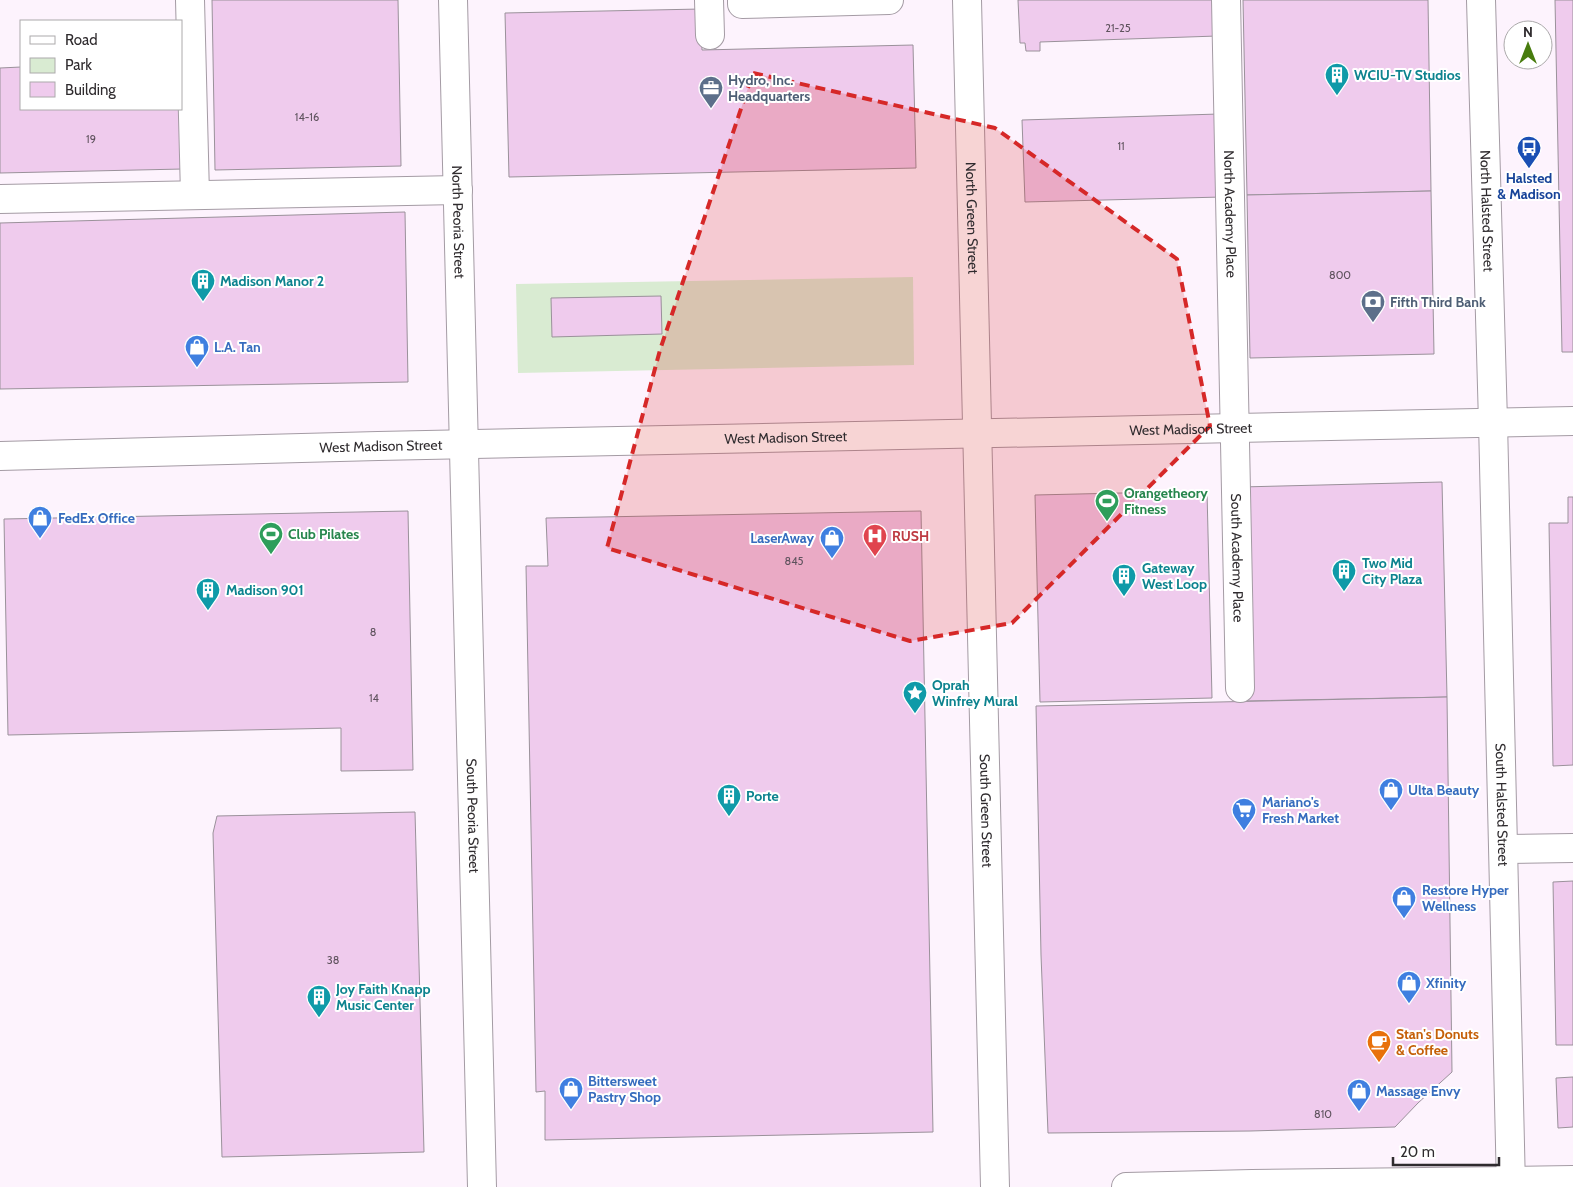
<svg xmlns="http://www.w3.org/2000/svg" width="1573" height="1187" font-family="Cabin,sans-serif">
<rect width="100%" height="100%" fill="#fdf3fd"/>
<path fill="#d9ebd2" d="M913 277 914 365 518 373 516 284Z"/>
<g fill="#efcbed" stroke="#9a919a">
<path d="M212 0H398L401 166 215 170Z"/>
<path d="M1018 0H1216L1217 36 1040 42V51H1026L1025 43H1020Z"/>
<path d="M1243 0H1428L1431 191 1247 195Z"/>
<path d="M1555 0H1573V352H1562Z"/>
<path d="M701 9 702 50 913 45 916 168 509 177 505 13Z"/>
<path d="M21 67V109H181L183 169 0 173V68Z"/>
<path d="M1219 114 1222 197 1025 202 1022 120Z"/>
<path d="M1431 191 1434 354 1250 358 1247 195Z"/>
<path d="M405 212 408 382 0 389V223Z"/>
<path d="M661 296 662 334 552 337 551 298Z"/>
<path d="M1442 482 1447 697 1246 701 1241 487Z"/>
<path d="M1207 491 1212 698 1040 702 1035 495Z"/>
<path d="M1568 497H1573V765L1553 766 1549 523H1568Z"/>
<path d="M408 511 413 770 341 771V728L8 735 4 519Z"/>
<path d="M921 511 933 1132 545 1140V1091L536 1092 526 566H548L546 518Z"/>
<path d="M1447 697 1452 1072 1418 1103 1395 1127 1250 1131 1048 1133 1041 955 1036 706Z"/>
<path d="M415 812 424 1152 222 1157 213 833 217 816Z"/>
<path d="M1573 881V1045H1556L1553 882Z"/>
<path d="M1573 1077V1127L1558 1128 1556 1078Z"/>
</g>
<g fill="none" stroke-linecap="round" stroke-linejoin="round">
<defs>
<g id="minor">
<path d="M190 0 195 195"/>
<path id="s1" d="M453 0 482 1187"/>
<path d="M709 0 710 35"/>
<path d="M742 0V4L889 0"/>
<path id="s2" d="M967 0 995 1187"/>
<path id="s3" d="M1226 0 1240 688"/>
<path d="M0 199 458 190"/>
<path d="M1504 849 1573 848"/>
<path d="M1126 1187 1252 1184 1511 1181"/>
</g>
<g id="major">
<path id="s4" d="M1481 0 1493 422 1511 1187"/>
<path id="s5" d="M0 456 378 446 1573 421"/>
<path d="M1511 1181 1573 1180"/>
</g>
</defs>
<use href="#minor" stroke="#a49ba4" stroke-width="30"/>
<use href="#major" stroke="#a49ba4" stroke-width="30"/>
<use href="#minor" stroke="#fff" stroke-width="28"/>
<use href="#major" stroke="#fff" stroke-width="28"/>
</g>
<path fill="#d62828" fill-opacity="0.2" stroke="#d62828" stroke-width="4" stroke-dasharray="10 6" stroke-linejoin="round" d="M753 73 995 128 1177 259 1210 426 1012 623 910 641 607 548 660 350Z"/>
<defs>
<symbol id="building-pin" viewBox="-11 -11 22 30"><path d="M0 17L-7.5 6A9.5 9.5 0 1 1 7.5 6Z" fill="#0f9aa8" stroke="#fff"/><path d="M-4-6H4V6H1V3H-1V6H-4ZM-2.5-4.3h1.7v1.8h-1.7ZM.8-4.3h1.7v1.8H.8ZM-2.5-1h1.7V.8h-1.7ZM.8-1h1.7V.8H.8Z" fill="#fff"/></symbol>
<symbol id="office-pin" viewBox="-11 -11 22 30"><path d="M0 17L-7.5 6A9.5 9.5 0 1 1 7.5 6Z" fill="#5c6f8a" stroke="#fff"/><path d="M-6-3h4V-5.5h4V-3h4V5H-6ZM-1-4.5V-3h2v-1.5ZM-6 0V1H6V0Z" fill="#fff"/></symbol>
<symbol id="bus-pin" viewBox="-11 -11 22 30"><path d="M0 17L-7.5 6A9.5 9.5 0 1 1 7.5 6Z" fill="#1a4fb4" stroke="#fff"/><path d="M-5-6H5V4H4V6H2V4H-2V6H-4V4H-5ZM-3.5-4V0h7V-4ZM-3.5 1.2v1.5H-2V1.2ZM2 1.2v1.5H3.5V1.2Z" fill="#fff"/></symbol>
<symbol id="bank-pin" viewBox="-11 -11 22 30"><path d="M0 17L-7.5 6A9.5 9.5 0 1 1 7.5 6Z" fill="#5c6f8a" stroke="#fff"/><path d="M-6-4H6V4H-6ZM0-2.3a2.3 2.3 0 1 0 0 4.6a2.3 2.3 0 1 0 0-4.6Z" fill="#fff"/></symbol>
<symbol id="shop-pin" viewBox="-11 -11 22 30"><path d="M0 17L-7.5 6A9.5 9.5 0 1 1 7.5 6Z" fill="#3f7fe0" stroke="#fff"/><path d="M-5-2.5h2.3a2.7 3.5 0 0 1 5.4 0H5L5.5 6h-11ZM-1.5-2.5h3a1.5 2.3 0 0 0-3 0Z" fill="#fff"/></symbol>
<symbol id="stadium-pin" viewBox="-11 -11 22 30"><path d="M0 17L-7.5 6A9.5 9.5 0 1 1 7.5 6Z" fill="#2e9e5b" stroke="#fff"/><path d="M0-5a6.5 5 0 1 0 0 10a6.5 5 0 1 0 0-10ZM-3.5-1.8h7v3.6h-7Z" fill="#fff"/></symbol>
<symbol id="hospital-pin" viewBox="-11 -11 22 30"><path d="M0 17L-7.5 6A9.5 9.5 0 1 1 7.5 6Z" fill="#e0444e" stroke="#fff"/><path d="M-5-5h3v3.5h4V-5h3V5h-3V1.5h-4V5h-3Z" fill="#fff"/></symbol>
<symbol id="sight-pin" viewBox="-11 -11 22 30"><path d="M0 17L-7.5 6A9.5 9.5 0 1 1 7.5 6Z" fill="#0f9aa8" stroke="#fff"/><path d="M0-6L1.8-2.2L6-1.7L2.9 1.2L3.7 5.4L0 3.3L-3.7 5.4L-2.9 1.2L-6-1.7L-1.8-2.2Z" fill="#fff"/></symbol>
<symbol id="supermarket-pin" viewBox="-11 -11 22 30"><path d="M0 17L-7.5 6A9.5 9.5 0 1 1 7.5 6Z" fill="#3f7fe0" stroke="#fff"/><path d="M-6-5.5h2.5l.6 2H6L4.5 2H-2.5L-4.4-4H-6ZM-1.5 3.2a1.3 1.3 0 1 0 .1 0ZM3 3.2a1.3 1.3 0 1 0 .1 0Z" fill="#fff"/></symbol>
<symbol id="cafe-pin" viewBox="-11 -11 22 30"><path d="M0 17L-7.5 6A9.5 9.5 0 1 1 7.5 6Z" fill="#e8710a" stroke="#fff"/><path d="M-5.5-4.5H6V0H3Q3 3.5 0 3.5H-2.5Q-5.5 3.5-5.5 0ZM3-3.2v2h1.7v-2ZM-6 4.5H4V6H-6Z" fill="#fff"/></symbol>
</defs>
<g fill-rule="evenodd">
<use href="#building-pin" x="1323" y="61" width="28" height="38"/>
<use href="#office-pin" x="697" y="74" width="28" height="38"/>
<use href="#bus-pin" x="1515" y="134" width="28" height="38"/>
<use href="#building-pin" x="189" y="267" width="28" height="38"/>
<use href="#bank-pin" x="1359" y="288" width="28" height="38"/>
<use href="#shop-pin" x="183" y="333" width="28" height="38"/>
<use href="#stadium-pin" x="1093" y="487" width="28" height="38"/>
<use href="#shop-pin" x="26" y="504" width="28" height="38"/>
<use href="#stadium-pin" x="257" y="520" width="28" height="38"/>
<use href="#hospital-pin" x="861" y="522" width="28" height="38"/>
<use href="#shop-pin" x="818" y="524" width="28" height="38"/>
<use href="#building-pin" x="1330" y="557" width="28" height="38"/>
<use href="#building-pin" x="1110" y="562" width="28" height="38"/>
<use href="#building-pin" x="194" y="576" width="28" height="38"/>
<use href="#sight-pin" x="901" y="679" width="28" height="38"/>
<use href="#shop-pin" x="1377" y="776" width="28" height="38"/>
<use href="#building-pin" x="715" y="782" width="28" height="38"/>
<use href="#supermarket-pin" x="1230" y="796" width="28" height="38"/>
<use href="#shop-pin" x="1390" y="884" width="28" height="38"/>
<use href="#shop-pin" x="1395" y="969" width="28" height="38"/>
<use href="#building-pin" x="305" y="983" width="28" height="38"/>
<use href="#cafe-pin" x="1365" y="1028" width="28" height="38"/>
<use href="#shop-pin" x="557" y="1075" width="28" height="38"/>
<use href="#shop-pin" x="1345" y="1077" width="28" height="38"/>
</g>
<g text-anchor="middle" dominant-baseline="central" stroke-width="4" stroke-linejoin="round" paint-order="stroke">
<g font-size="11" fill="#5f535e">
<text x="1118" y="28">21-25</text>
<text x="307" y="117">14-16</text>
<text x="91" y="139">19</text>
<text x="1121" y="146">11</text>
<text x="1340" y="275">800</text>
<text x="794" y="561">845</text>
<text x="373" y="632">8</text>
<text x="374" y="698">14</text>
<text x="333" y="960">38</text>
<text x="1323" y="1114">810</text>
</g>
<g font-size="14" font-weight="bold" fill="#0d838f" stroke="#fff" text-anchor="start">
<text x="1354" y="75">WCIU-TV Studios</text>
<text x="220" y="281">Madison Manor 2</text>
<text x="1362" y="563">Two Mid<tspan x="1362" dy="16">City Plaza</tspan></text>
<text x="1142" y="568">Gateway<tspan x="1142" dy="16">West Loop</tspan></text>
<text x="226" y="590">Madison 901</text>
<text x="932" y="685">Oprah<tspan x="932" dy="16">Winfrey Mural</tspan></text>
<text x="746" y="796">Porte</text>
<text x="336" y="989">Joy Faith Knapp<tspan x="336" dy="16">Music Center</tspan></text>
</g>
<g font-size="14" font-weight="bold" fill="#4e5e75" stroke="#fff" text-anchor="start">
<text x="728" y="80">Hydro, Inc.<tspan x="728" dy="16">Headquarters</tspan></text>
<text x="1390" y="302">Fifth Third Bank</text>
</g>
<g font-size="14" font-weight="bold" fill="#164399" stroke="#fff">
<text x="1529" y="178">Halsted<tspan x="1529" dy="16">&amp; Madison</tspan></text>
</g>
<g font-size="14" fill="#2f2b2e" stroke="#fff">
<text stroke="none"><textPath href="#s4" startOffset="211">North Halsted Street</textPath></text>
<text stroke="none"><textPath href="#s3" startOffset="214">North Academy Place</textPath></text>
<text stroke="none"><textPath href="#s2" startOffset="218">North Green Street</textPath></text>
<text stroke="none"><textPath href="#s1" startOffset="222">North Peoria Street</textPath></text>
<text stroke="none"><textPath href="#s5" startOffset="1191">West Madison Street</textPath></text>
<text stroke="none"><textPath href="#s5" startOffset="786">West Madison Street</textPath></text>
<text stroke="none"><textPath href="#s5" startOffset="381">West Madison Street</textPath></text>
<text stroke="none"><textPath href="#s3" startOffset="558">South Academy Place</textPath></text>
<text stroke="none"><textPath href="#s4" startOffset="805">South Halsted Street</textPath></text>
<text stroke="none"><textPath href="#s2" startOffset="811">South Green Street</textPath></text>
<text stroke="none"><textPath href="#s1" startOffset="816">South Peoria Street</textPath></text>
</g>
<g font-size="14" font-weight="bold" fill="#366cbe" stroke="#fff" text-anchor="start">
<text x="214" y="347">L.A. Tan</text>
<text x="58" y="518">FedEx Office</text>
<text x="814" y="538" text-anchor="end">LaserAway</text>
<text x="1408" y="790">Ulta Beauty</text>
<text x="1262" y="802">Mariano's<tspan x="1262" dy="16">Fresh Market</tspan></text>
<text x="1422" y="890">Restore Hyper<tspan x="1422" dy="16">Wellness</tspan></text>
<text x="1426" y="983">Xfinity</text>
<text x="588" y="1081">Bittersweet<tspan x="588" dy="16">Pastry Shop</tspan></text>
<text x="1376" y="1091">Massage Envy</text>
</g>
<g font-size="14" font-weight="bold" fill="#27864d" stroke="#fff" text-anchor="start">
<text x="1124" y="493">Orangetheory<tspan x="1124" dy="16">Fitness</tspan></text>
<text x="288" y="534">Club Pilates</text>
</g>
<g font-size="14" font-weight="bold" fill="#be3a42" stroke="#fff" text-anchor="start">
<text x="892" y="536">RUSH</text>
</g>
<g font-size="14" font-weight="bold" fill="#c56008" stroke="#fff" text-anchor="start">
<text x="1396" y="1034">Stan's Donuts<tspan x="1396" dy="16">&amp; Coffee</tspan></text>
</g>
</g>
<rect x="20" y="20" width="162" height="90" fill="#ffffff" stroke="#acaaab"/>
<rect x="30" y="36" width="25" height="8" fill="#ffffff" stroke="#acaaab"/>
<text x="65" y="45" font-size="15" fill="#2f2b2e">Road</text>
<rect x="30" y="58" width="25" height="15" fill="#d9ebd2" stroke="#acaaab"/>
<text x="65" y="70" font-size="15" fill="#2f2b2e">Park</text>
<rect x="30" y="82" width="25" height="15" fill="#efcbed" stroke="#acaaab"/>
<text x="65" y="95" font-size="15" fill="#2f2b2e">Building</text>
<g transform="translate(1528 45)"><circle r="24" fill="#ffffff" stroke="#acaaab"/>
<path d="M0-4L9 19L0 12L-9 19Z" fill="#487c0e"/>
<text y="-8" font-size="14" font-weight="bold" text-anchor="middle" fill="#2f2b2e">N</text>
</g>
<path d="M1393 1157v8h106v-8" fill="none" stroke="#2f2b2e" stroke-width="2.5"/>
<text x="1400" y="1157" font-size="15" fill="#2f2b2e" stroke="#ffffff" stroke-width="4" paint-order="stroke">20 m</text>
</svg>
